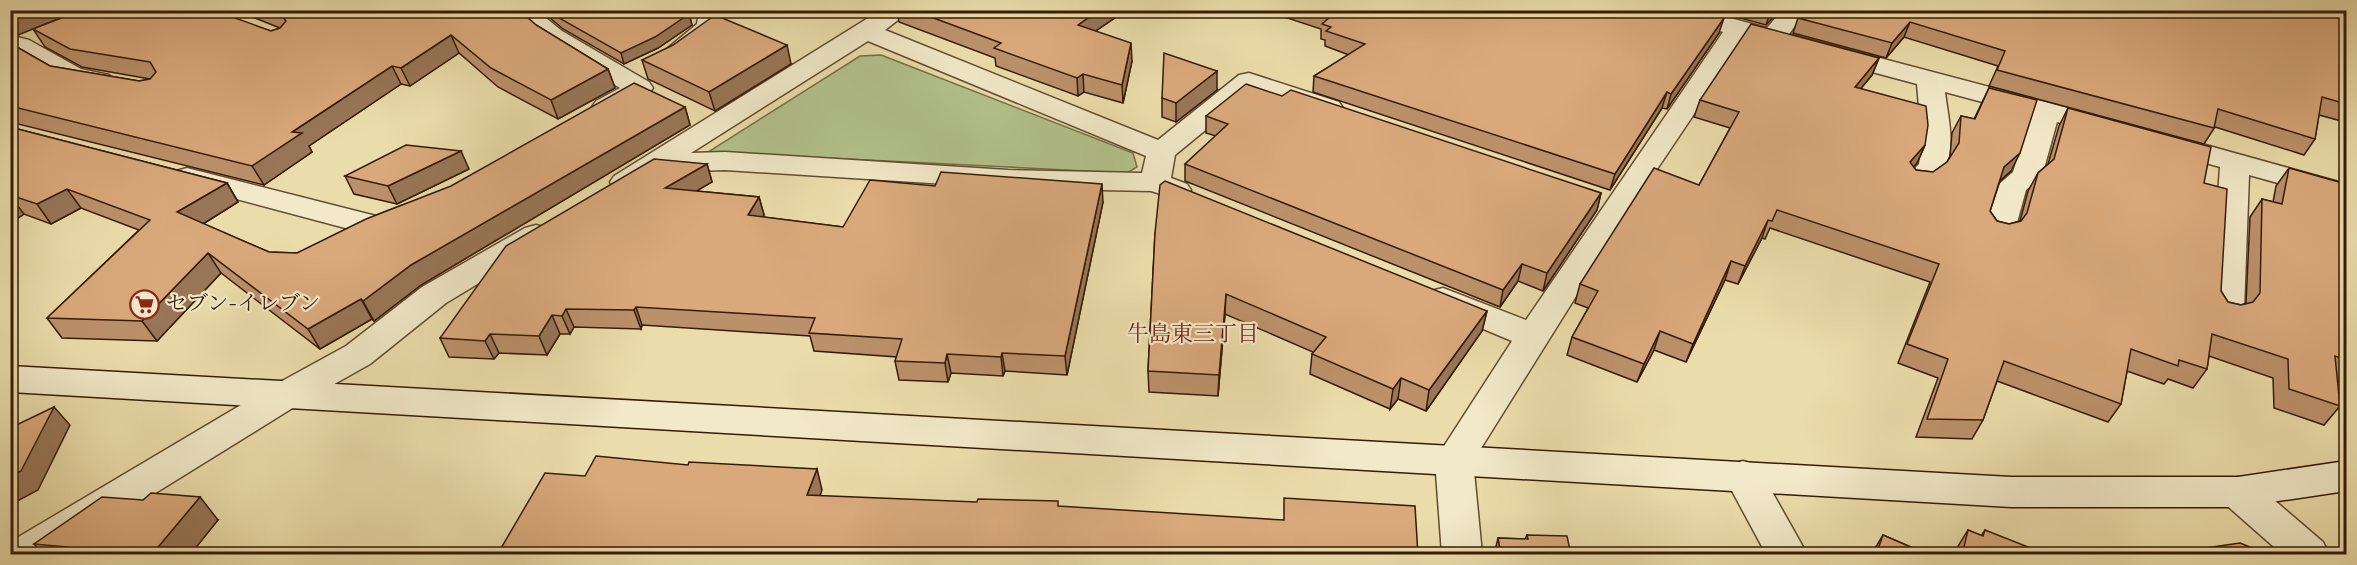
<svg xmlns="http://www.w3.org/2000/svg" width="2357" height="565" font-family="Vollkorn,'Noto Serif JP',serif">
<rect width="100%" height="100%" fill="#ebddab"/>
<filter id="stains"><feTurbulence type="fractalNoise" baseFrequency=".00333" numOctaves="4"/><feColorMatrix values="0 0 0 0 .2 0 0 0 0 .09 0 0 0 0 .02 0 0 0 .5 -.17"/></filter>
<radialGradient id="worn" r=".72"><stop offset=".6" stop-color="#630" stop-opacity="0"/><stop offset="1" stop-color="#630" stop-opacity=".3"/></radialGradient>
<path fill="#b2c28c" stroke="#746e4a" stroke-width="1.5" d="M881 55 1133 153 1137 167 1127 173 708 152 860 56Z"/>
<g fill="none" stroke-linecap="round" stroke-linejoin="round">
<defs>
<g id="street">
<path d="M508 10H536L562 31 649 82 653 88C642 103 614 117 596 113L592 107 596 101 620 88 544 41Z"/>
<path d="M699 10H726L723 15V27C712 42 690 58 672 54L668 48 697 24Z"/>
<path d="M881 10H911L885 30 1158 140 1239 75 1249 73 1339 102 1343 108 1339 114 1329 116 1253 91 1175 155 1171 178 1187 184 1191 190 1187 196 1176 199 1151 191 1008 188 725 170 662 172 636 188 625 191 614 188 610 182 614 176ZM868 41 1146 156 1142 173 1008 170 725 152 691 153Z"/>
<path d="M1658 10H1701L1767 28 1782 10H1807L1789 34 2118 121 2122 127 2118 133 2108 136 2057 122 2042 176 2026 190 2015 230 2010 237 1999 240 1988 237 1983 230 1997 186 2013 172 2031 115 1945 92C1948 119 1959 156 1938 178 1928 188 1922 190 1908 186L1904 180 1919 164 1922 143 1917 84 1745 38 1633 205 1473 461 1482 554H1442L1435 460 1512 341 1431 307 1426 299 1431 291 1443 288 1526 320 1723 32 1661 15Z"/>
<path d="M2335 10H2346V23L2337 21 2333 16Z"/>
<path d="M10 35 29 40 81 69 109 75 113 81 109 87C74 95 39 67 10 51Z"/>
<path d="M2166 134 2346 184V202L2249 175 2244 310 2239 318 2227 321 2215 318 2210 310 2220 167 2156 149 2152 143 2156 137Z"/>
<path d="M187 168 376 216 402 206 413 209 418 216 413 223 379 237 176 183 172 177 176 171Z"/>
<path d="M536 225 547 228 552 235 547 242 446 303 370 364 299 404 57 554H10V542L273 386 346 346 422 287 525 228Z"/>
<path d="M1743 461 1757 465 1807 554H1766L1724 476 1729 465Z"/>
<path d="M2238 477 2252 481 2323 542 2329 554H2282L2224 503 2218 492 2224 481Z"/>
</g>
<path id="secondary" d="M10 366 2011 477H2238L2346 461V491L2238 507H2011L10 392Z"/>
</defs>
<use href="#street" stroke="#624c31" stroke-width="3"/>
<use href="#secondary" stroke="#351b08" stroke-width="3"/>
<use href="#street" fill="#f2e9c8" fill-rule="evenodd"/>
<use href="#secondary" fill="#f2e9c8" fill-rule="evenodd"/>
</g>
<g fill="#bb916b" stroke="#351b08" stroke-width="1.5">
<path d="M10 10 18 35 10 34Z"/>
<path d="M235 10H519L536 25 608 69 615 88 558 119 498 87 459 53 410 86 401 84 309 146 312 152 264 185 10 122V43L50 66 139 81 150 79 82 67 45 47 33 29 261 28 271 31 280 28Z"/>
<path d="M542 10H682L689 14 692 25 658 48 624 64 563 29 543 12Z"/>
<path d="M897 10H1116V17L1096 31 1132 61 1123 103 1084 92 1078 96 996 66 995 58 899 22Z"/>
<path d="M1263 10H1694L1719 33 1667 109 1662 108 1610 190 1313 92 1314 76 1349 55 1325 46V40L1321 39V29Z"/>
<path d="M1711 10H1780L1766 25Z"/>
<path d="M1804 10H2332L2319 11 2343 16 2346 15V120L2345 122 2319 115 2315 139 2304 155 2215 127 2204 144 1989 86 1998 66 1904 37 1886 58 1793 33 1798 18Z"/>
<path d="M1879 58 1872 75 1861 88 1925 145 1917 163 1913 167 1916 170 1933 172 1947 162 1950 156 1952 133 1961 116 1974 119 1989 88 2011 171 2000 181 1990 211 1997 221 2009 224 2020 221 2028 191 2038 173 2048 164 2059 126 2068 108 2204 183 2221 291 2228 302 2241 305 2246 303 2250 217 2262 199 2273 202 2276 186 2289 168 2346 184V384L2337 381 2340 406 2324 425 2274 408 2273 378 2209 356 2207 369 2193 388 2168 379 2164 384 2127 371 2121 404 2108 422 1997 381 1983 420 1972 439 1916 437 1938 378 1898 363 1930 282 1770 228 1765 239 1762 238 1738 284 1725 280 1686 362 1654 350 1637 382 1567 355 1572 337 1588 308 1575 303 1580 284 1699 185 1730 128 1694 117 1700 100Z"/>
<path d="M642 60 791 64 715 111 648 79Z"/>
<path d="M1217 90 1176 122 1162 117V98Z"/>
<path d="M1282 96 1601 193 1597 210 1543 291 1518 281 1500 307 1185 181V164L1216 136 1206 133V116Z"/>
<path d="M685 107 690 125 421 285 374 321 372 319 320 349 221 273 157 341 62 338 47 318 139 230 81 208 51 224 24 214 15 220H10V127L227 183 238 202 203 224 269 252 297 253Z"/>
<path d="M707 164 712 182 696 191 759 197 764 215 763 217 843 227 1103 202 1067 375 1005 371 1003 376 951 373 948 382 899 380 895 361 897 357 814 351 810 336 642 325 641 329 574 327 570 334H560L547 355 499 353 494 359 449 357 440 338Z"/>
<path d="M469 169 397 204 354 194 345 176Z"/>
<path d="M1155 233 1487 311 1482 331 1426 411 1398 399 1390 409 1310 374 1312 354 1313 352 1225 314 1218 396 1149 392 1148 371Z"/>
<path d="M218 520 194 549 279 555H44L34 544Z"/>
<path d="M1968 530 1981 536 1985 530 2037 555H1954L1955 551Z"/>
<path d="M1527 535 1571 555H1494L1498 538 1525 539Z"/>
<path d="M1883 535 1929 555H1871Z"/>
</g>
<g fill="#987657" stroke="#351b08" stroke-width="1.5">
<path d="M22 10H80L18 35 10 24V15Z"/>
<path d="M1099 10H1116V17L1079 42 1078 25Z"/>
<path d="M1771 10H1780L1766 25Z"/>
<path d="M689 14 692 25 658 48 624 64 621 53Z"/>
<path d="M1724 18 1719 33 1667 109 1671 94Z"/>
<path d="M1910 22 1904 37 1886 58 1892 43Z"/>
<path d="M451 35 459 53 410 86 401 68Z"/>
<path d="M1131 43 1132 61 1123 103 1122 85Z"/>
<path d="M787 45 791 64 715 111 709 92Z"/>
<path d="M1879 58 1872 75 1848 104 1855 87Z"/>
<path d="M392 66 401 84 309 146 312 152 264 185 252 166 292 132Z"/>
<path d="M608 69 615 88 558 119 551 100Z"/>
<path d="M1217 71V90L1176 122V103Z"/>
<path d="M1083 74 1084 92 1078 96 1077 78Z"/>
<path d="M1667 92 1662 108 1610 190 1615 174Z"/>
<path d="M685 107 690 125 421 285 374 321 363 301 411 265Z"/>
<path d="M1925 145 1917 163 1902 180 1910 162Z"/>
<path d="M461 151 469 169 397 204 388 186Z"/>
<path d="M2020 153 2011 171 1995 185 2004 167Z"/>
<path d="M707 164 712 182 671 206 665 188Z"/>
<path d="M227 183 238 202 190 232 177 212Z"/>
<path d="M1102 184 1103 202 1067 375 1065 356Z"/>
<path d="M67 189 81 208 51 224 37 204Z"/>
<path d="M1601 193 1597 210 1543 291 1547 273Z"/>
<path d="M10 196 24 214 15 220 10 215Z"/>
<path d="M759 197 764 215 753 233 748 215Z"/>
<path d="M1768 220 1762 238 1738 284 1745 266Z"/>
<path d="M208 253 221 273 157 341 142 321Z"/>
<path d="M1731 261 1725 280 1686 362 1693 344Z"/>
<path d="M1522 264 1518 281 1500 307 1503 290Z"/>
<path d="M1226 294 1225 314 1218 396 1219 375Z"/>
<path d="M361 299 372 319 320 349 308 329Z"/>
<path d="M636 307 642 325 641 329 634 310Z"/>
<path d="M566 309 574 327 570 334 562 316Z"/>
<path d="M1487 311 1482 331 1426 411 1429 390Z"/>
<path d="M552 315 560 334 547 355 539 336Z"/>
<path d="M1660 331 1654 350 1637 382 1644 364Z"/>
<path d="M490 334 499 353 494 359 485 341Z"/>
<path d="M1002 353 1005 371 1003 376 1001 357Z"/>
<path d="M947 354 951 373 948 382 945 363Z"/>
<path d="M1401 378 1398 399 1390 409 1393 389Z"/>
<path d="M54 407 70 425 38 490 10 505V477Z"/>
<path d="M817 469 822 490 813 516 807 495Z"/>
<path d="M200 497 218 520 190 555 158 547Z"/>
</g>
<g fill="#d9a97c" stroke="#351b08" stroke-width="1.5">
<path d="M10 10H22L10 15Z"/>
<path d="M82 10H213L271 31 280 28 286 21 281 14 271 10H519L536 25 608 69 551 100 491 68 451 35 401 68 392 66 292 132 302 133 252 166 10 106V43L50 66 139 81 150 79 156 72 150 62 70 49 33 29Z"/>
<path d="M550 10H682L689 14 655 37 621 53 559 18Z"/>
<path d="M912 10H1099L1078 25 1131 43 1122 85 1083 74 1077 78 994 48 1001 43Z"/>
<path d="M1311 10H1694L1724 18 1671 94 1667 92 1615 174 1314 76 1365 44 1326 31 1331 27 1322 24 1330 17Z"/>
<path d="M1804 10H2319L2343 16 2346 15V104L2322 97 2315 139 2218 109 2214 128 1997 70 2005 51 1910 22 1892 43 1798 18Z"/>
<path d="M715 15 787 45 709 92 642 60 673 45Z"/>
<path d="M1751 24 1879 58 1855 87 1926 106 1928 125 1925 145 1910 162 1916 170 1933 172 1947 162 1959 143 1961 116 1975 119 1989 88 2037 100 2020 153 2004 167 1990 211 1997 221 2009 224 2021 221 2027 213 2038 173 2054 159 2068 108 2211 147 2204 183 2227 189 2221 291 2228 302 2241 305 2253 302 2260 293 2262 199 2282 204 2289 168 2346 184V360L2335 356 2340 406 2289 389 2288 359 2212 334 2207 369 2179 360 2178 366 2131 349 2121 404 2004 361 1983 420 1927 419 1948 359 1907 344 1939 264 1777 210 1772 221 1768 220 1745 266 1731 261 1693 344 1660 331 1644 364 1572 337 1598 291 1580 284 1654 168 1699 185 1739 112 1700 100Z"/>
<path d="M1164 53 1217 71 1176 103 1162 98Z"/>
<path d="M634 83 685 107 411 265 363 301 361 299 308 329 208 253 142 321 47 318 150 220 67 189 37 204 10 195V127L227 183 177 212 269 252 297 253 366 219 451 186Z"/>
<path d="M1246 84 1282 96 1291 90 1601 193 1547 273 1522 264 1503 290 1185 164 1228 124 1206 116Z"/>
<path d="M406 145 461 151 388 186 345 176Z"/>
<path d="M654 159 707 164 665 188 759 197 748 215 843 227 870 180 935 186 941 172 1102 184 1065 356 1002 353 1001 357 947 354 945 363 895 361 902 339 809 333 815 318 636 307 634 310 566 309 562 316 552 315 539 336 490 334 485 341 440 338 506 246Z"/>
<path d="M1165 181 1487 311 1429 390 1401 378 1393 389 1312 354 1326 337 1226 294 1219 375 1148 371 1155 233 1160 185Z"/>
<path d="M54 407 21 471 10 477V428Z"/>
<path d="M596 456 688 465 689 462 817 469 807 495 977 502 978 499 1058 501V506L1284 520V498L1415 506 1418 555H497L545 473 585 476Z"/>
<path d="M151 493 200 497 158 547 279 555H60L68 547 34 544 102 497 143 500Z"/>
<path d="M1968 530 1983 536 1985 530 2038 551 2037 555H1962Z"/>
<path d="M1527 535 1567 536 1571 555H1501L1498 538 1528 539Z"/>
<path d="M1883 535 1929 555H1876Z"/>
<path d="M2240 543 2269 555H2198L2199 549Z"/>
</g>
<defs>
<symbol id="supermarket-ring" viewBox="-11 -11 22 22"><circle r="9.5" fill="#f2e9c8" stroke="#8f2418" stroke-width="1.5"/><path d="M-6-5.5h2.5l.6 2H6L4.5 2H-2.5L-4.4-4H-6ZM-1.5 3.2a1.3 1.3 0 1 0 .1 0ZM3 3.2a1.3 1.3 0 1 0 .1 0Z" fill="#8f2418"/></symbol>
</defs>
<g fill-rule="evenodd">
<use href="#supermarket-ring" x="128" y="288" width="33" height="33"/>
</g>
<g text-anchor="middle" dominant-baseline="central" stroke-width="4.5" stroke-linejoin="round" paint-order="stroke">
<g font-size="21" fill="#351b08" stroke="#f2e9c8" text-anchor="start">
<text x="166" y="304">セブン-イレブン</text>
</g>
<g font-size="22" fill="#7a1f14" stroke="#f2e9c8">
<text x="1193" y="335">牛島東三丁目</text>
</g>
</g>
<rect width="2357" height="565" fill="none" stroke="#ebddab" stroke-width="36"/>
<rect x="12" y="12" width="2333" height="541" fill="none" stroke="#351b08" stroke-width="3"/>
<rect x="18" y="18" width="2321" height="529" fill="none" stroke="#351b08" stroke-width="1.5"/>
<rect width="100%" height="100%" filter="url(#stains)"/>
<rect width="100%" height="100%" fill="url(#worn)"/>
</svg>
